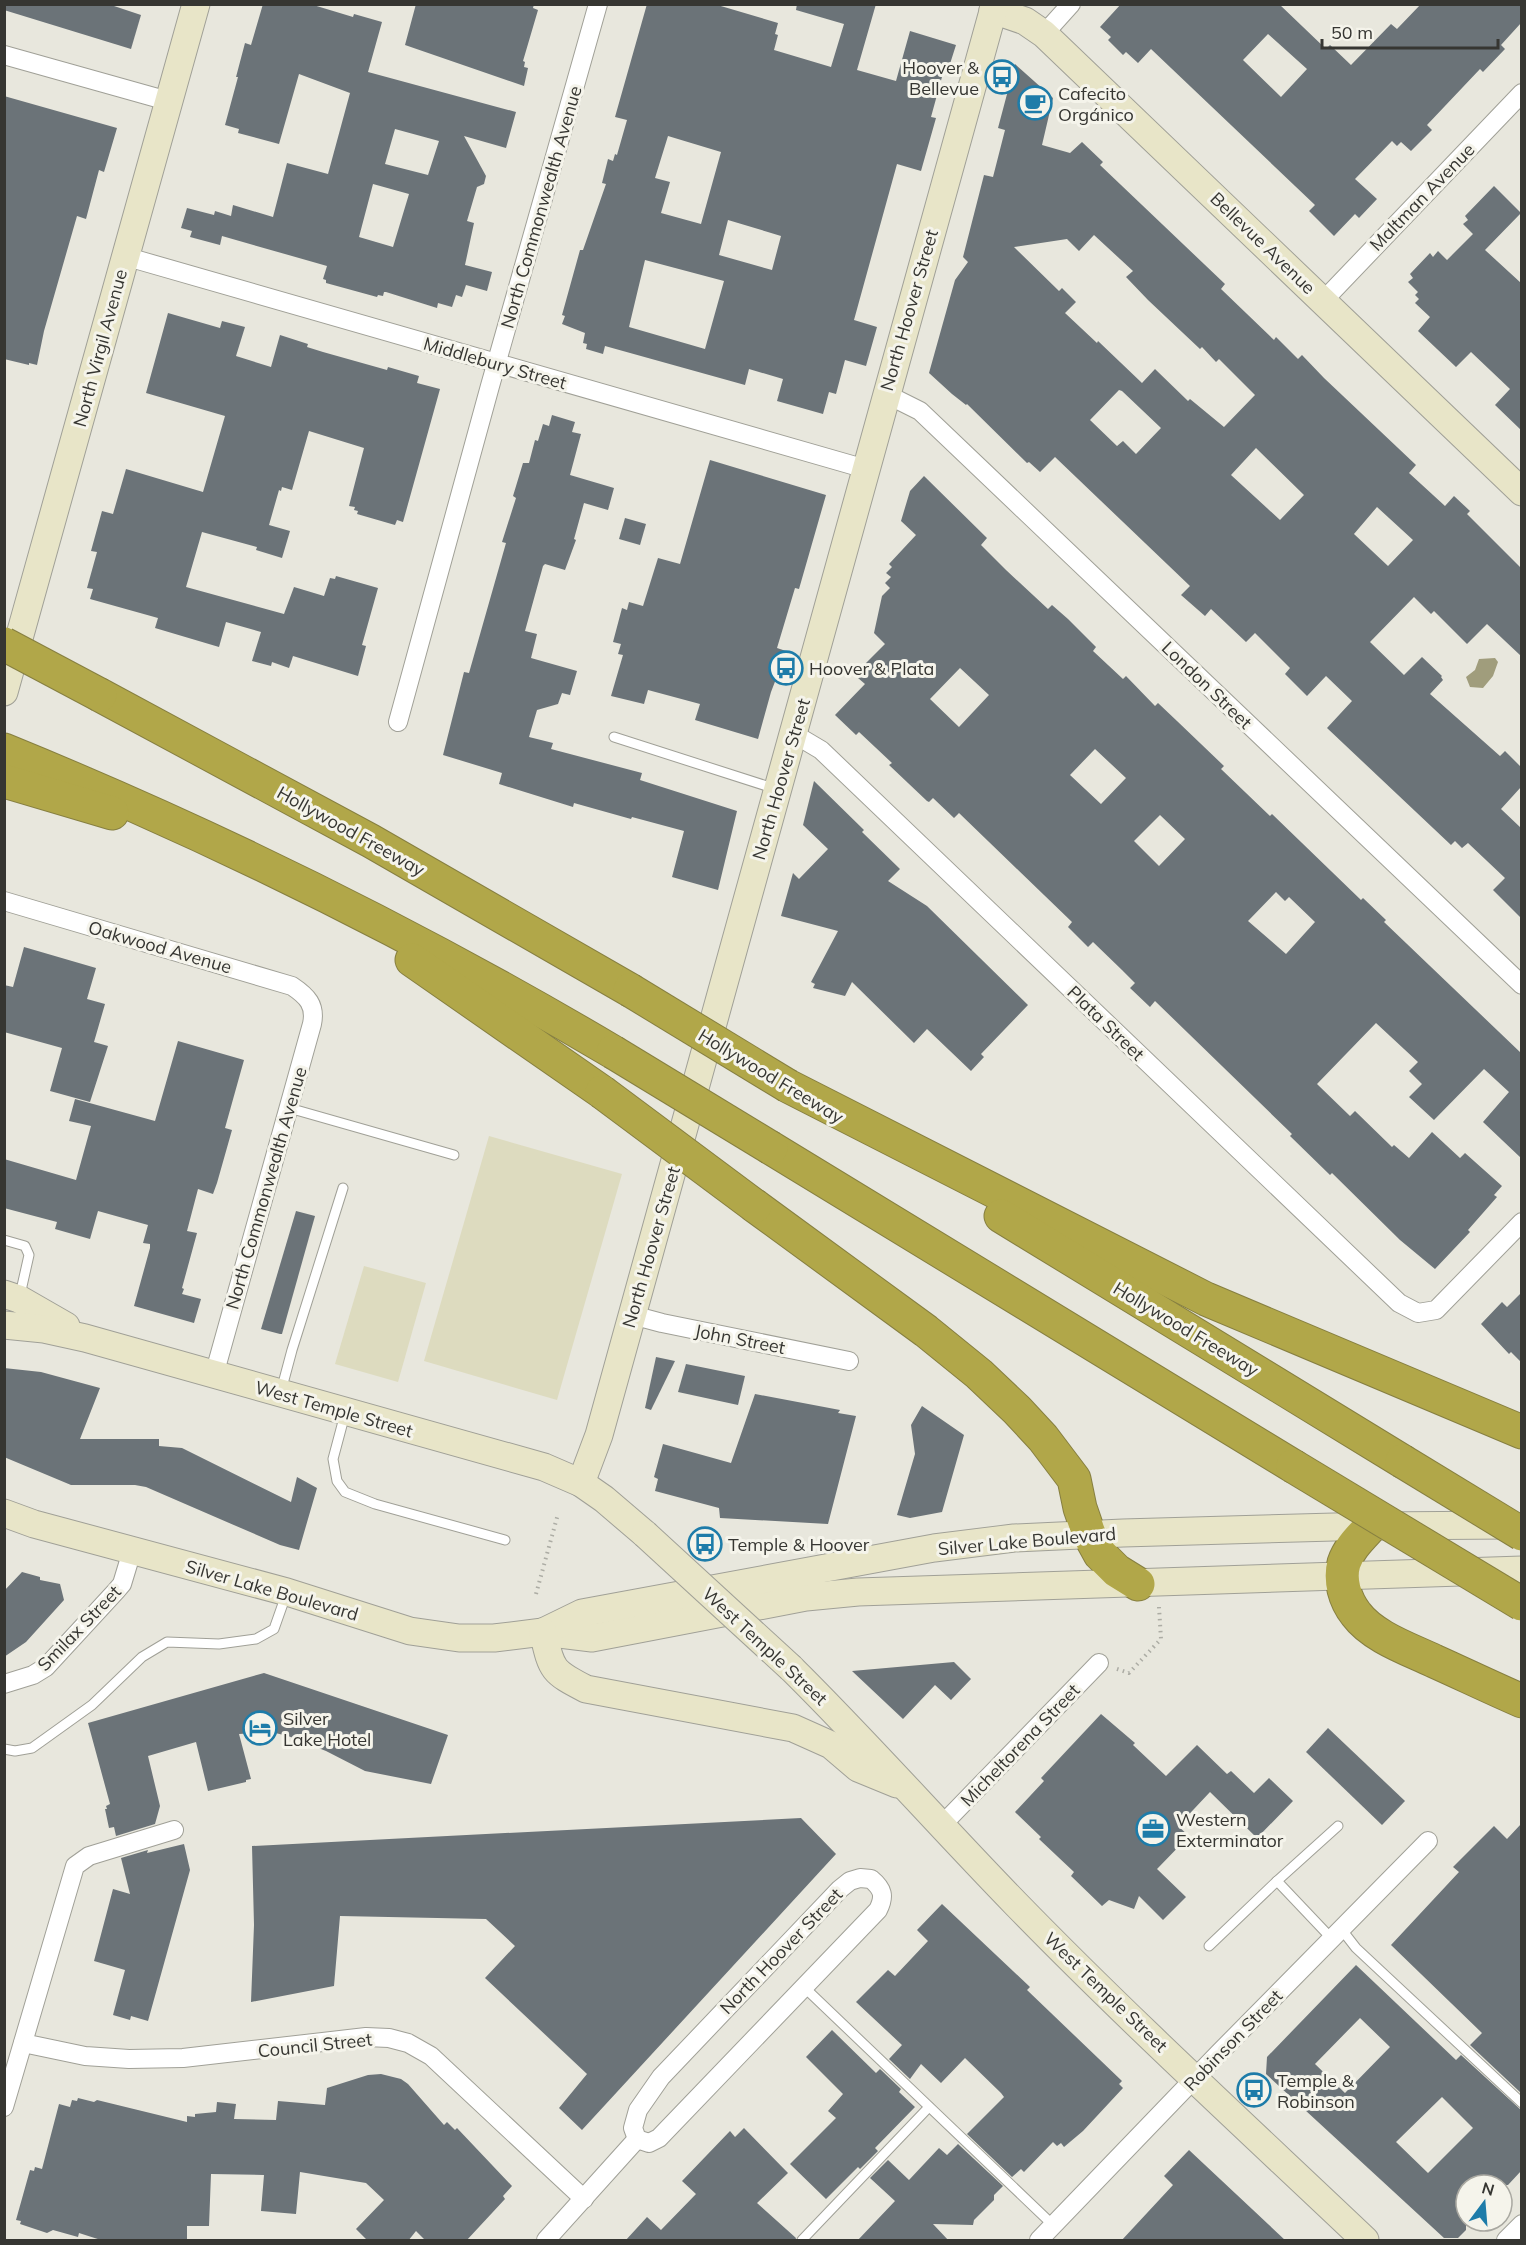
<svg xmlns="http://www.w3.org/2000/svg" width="1526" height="2245" font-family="Mulish,sans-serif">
<rect width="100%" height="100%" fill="#e8e7dd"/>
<g fill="#dddbbf">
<path d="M489 1136 622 1174 557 1400 424 1361Z"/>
<path d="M364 1266 426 1283 398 1382 335 1364Z"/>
</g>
<path fill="#a09d7c" d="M1495 658 1498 662 1493 676 1483 688 1470 687 1466 677 1475 670 1479 659Z"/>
<g fill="#6b7378" fill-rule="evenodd">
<path d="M4 4H108L141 15 131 49 4 10Z"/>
<path d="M263 4H310L353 17 354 14 382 22 368 72 516 112 506 148 464 136 486 176 484 184 477 187 467 221 474 223 465 265 492 272 487 291 466 285 462 297 456 295 452 307 438 303 437 308 386 292H384L383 296 378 295 377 297 326 283V280L323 279 327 266 222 236 220 245 190 237 192 231 181 228 187 208 214 215 215 211 231 216 233 205 273 217 287 163 328 174 350 93 299 74 279 144 238 133 239 129 225 125 238 77H236L245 43 251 45ZM395 129 439 141 428 175 385 164ZM373 184 409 194 393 247 359 237Z"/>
<path d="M416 4H534L533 8 538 10 523 61 525 62 524 67 528 68 524 86 405 45Z"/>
<path d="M647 4H714L778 23 775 34 778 35 774 50 831 67 844 24 796 10 797 4H876L857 70 896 81 910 31 956 45 949 67 945 66 931 117 936 118 921 171 897 164 854 320 877 327 866 366 845 360 836 394 829 392 823 414 777 401 783 379 749 369 745 385 605 346 603 354 586 349 587 344 583 343 585 333 562 324 565 316 562 315 580 250H583L606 184 602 183 608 159 613 161 615 154 617 155 627 120 615 117ZM668 136 721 152 701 224 661 213 670 182 655 178ZM728 220 781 236 772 270 719 255ZM645 260 724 281 705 349 629 327Z"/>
<path d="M1121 4H1279L1326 49 1330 45 1351 65 1391 24 1397 29 1421 4H1521V23L1501 45 1505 49 1483 72 1480 69 1427 125 1432 130 1411 151 1401 142 1397 146 1392 141 1355 179 1377 199 1359 218 1355 214 1334 236 1309 211 1315 205 1151 49 1138 63 1126 52 1123 55 1108 40 1111 37 1100 27ZM1268 34 1307 69 1281 97 1243 60Z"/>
<path d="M1015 64 1053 98 1042 145 1070 153 1082 142 1103 162 1100 165 1225 284 1221 289 1274 340 1276 337 1298 359 1302 355 1324 378 1416 465 1409 473 1445 506 1454 496 1470 511 1467 514 1521 568V656L1487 624 1467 644 1434 611 1431 614 1414 597 1370 642 1404 675 1422 657 1442 676 1441 677 1443 680 1430 694 1500 756 1505 751 1521 767V787L1501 809 1521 828V918L1493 890 1505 878 1468 843 1462 848 1455 841 1451 845 1327 728 1352 701 1326 676 1307 696 1285 674 1290 668 1255 633 1246 642 1211 609 1205 616 1181 595 1190 586 1055 457 1040 472 1029 462 1027 463 967 404 966 405 952 394 929 373 955 280 968 262 963 257 984 175 993 177 1005 130 998 128ZM1094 235 1133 271 1126 277 1148 300 1200 349 1202 347 1216 362 1219 359 1255 395 1224 427 1190 399 1188 401 1155 369 1142 383 1098 341 1097 343 1065 313 1076 302 1062 288 1059 291 1014 247 1067 239 1079 251ZM1119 390 1122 391 1161 428 1136 454 1123 441 1117 446 1090 420ZM1256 448 1304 495 1280 520 1231 475ZM1377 507 1413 540 1388 566 1354 534Z"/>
<path d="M4 96 117 128 104 172 99 170 86 219 77 216 44 331 37 365 29 363V365L4 359Z"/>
<path d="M1494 186 1521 213 1485 250 1521 283V430L1495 405 1510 389 1471 352 1456 367 1418 331 1430 317 1415 303 1419 299 1415 295 1418 292 1408 282 1413 278 1410 274 1430 253 1433 257 1438 251 1447 260 1473 234 1463 224 1468 220 1465 216Z"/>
<path d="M168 313 220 328 222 321 245 327 236 356 271 367 280 335 308 344 307 347 323 352 387 370 388 367 419 376 417 383 440 389 403 522 397 520 395 525 357 514 358 511 354 510 355 507 349 506 364 448 309 431 292 490 282 487 281 491 279 490 269 525 290 531 282 558 256 550 257 547 202 532 186 587 284 614 294 587 324 596 330 578 335 579 336 576 378 588 362 645 366 646 358 676 293 656 289 668 272 662 271 666 252 661 261 632 226 622 219 647 155 628 158 618 90 599 93 589 87 588 97 552 91 551 102 511 113 514 126 469 203 492 225 416 146 393Z"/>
<path d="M552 415 575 422 572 432 581 434 570 475 614 488 608 510 584 503 574 539 576 540 565 570 545 564 543 566 525 631 537 634 531 658 577 671 570 695 562 693 558 704 537 710 529 737 553 743 551 749 642 773 640 780 737 811 718 890 672 877 684 831 632 817 631 819 574 803 573 807 499 784 502 773 443 755 464 672 469 673 506 543 502 542 516 498 513 496 523 463H529L535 440 538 441 543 424 549 426Z"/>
<path d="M710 460 826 495 799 589 795 588 777 648 786 651 778 680 776 679 771 692 758 739 695 720 700 704 648 690 644 704 611 696 623 655 618 654 621 644 613 642 622 608 627 610 629 602 643 606 658 558 680 564Z"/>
<path d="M924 476 987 538 981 545 1006 570 1048 609 1052 605 1068 619 1096 647 1093 651 1123 679 1126 676 1155 706 1158 703 1177 721 1224 766 1221 769 1270 816 1272 814 1361 900 1363 898 1386 920 1384 922 1521 1053V1158L1483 1122 1509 1092 1484 1069 1434 1120 1409 1097 1422 1084 1409 1071 1418 1062 1376 1023 1317 1084 1350 1116 1355 1111 1392 1147 1394 1145 1409 1158 1432 1132 1460 1158 1465 1153 1502 1186 1494 1195 1497 1197 1468 1230 1470 1232 1435 1269 1400 1240 1332 1173 1330 1175 1290 1136 1292 1134 1155 1001 1150 1007 1130 988 1135 983 1122 970 1093 942 1088 947 1068 927 1072 922 959 813 954 818 933 798 929 802 927 801 889 765 892 763 859 732 856 735 835 715 865 684 858 678 869 667 865 664 885 644 874 633 882 596 890 588 885 583 891 577 886 573 892 567 889 564 916 535 901 521 910 491ZM960 668 989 695 959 727 930 699ZM1095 749 1126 778 1101 804 1070 775ZM1160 815 1185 839 1159 866 1134 841ZM1276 892 1285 901 1289 897 1315 922 1286 954 1248 921Z"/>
<path d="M625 518 646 524 640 545 619 539Z"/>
<path d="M814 781 864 830 862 832 900 869 888 881 927 906 1028 1005 981 1054 984 1057 971 1071 927 1029 914 1043 852 982 845 996 813 988 815 984 811 982 838 931 781 916 793 873 799 879 828 849 803 825Z"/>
<path d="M24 947 96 968 87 999 105 1004 94 1042 108 1046 90 1102 50 1091 62 1048 4 1032V985L13 987Z"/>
<path d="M178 1041 244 1060 225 1128 232 1130 217 1183 213 1194 198 1189 187 1231 197 1233 182 1288 184 1289 182 1294 201 1299 194 1323 134 1306 150 1248V1244L143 1243 148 1225 98 1211 90 1239 55 1229 57 1222 4 1208V1159L76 1180 91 1126 69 1121 75 1099 155 1121Z"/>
<path d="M296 1211 315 1216 282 1334H280L261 1329Z"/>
<path d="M1521 1293V1362L1511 1352 1509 1354 1481 1324 1502 1302 1507 1307Z"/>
<path d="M656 1357 675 1361 651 1410 645 1408Z"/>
<path d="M686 1364 745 1376 738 1405 678 1392Z"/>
<path d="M4 1368 41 1372 100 1388 80 1439H159V1446L182 1448 291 1502 297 1477 317 1488 299 1550 280 1545 146 1487 135 1485H71L4 1457Z"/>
<path d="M755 1394 840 1410 838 1413 856 1416 828 1524 720 1518 719 1508 655 1491 658 1479 654 1477 663 1444 731 1463Z"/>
<path d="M922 1406 964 1435 942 1512 910 1518 897 1515 915 1454 911 1425Z"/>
<path d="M22 1572 40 1577V1580L60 1584 64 1600 26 1642 4 1657V1591Z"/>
<path d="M954 1662 971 1679 951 1700 935 1685 903 1719 852 1671Z"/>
<path d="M264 1673 448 1735 431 1784 365 1771 326 1751 288 1736 271 1732 239 1734 251 1779 246 1780V1782L208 1791 196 1742 148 1756 160 1806 155 1824 116 1836 114 1827 109 1828 105 1809H107L106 1806 110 1804 88 1723Z"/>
<path d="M1101 1714 1135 1743 1133 1745 1166 1776 1197 1745 1227 1774 1231 1771 1254 1793 1269 1778 1293 1801 1257 1838 1210 1792 1178 1826 1189 1836 1157 1869 1186 1897 1163 1920 1139 1896 1134 1909 1109 1900 1102 1906 1071 1876 1074 1872 1039 1839 1041 1837 1015 1812 1044 1781 1041 1778Z"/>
<path d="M1328 1728 1405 1801 1382 1825 1306 1752Z"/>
<path d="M801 1818 836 1854 582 2130 559 2108 587 2074 485 1978 515 1946 486 1919 340 1916 334 1986 251 2002 254 1925 252 1846Z"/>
<path d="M1521 1824V2093L1470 2045 1482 2033 1391 1945 1459 1872 1453 1867 1494 1826 1507 1839Z"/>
<path d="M184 1844 190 1870 148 2021 131 2016 130 2020 113 2015 125 1970 94 1961 113 1889 130 1894 121 1858 148 1850 147 1853Z"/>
<path d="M942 1904 1030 1987 1027 1990 1122 2081 1119 2084 1123 2088 1083 2131 1064 2147 1061 2143 1057 2146 1053 2142 1024 2172 1021 2169 1012 2177 967 2134 1004 2097 1001 2093 965 2058 941 2083 921 2064 910 2079 889 2059 902 2045 856 2002 888 1970 895 1976 928 1941 917 1930Z"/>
<path d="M1356 1965 1456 2060 1461 2055 1521 2110V2171L1508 2185H1466V2230L1458 2238H1444L1266 2074 1267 2057ZM1360 2018 1390 2047 1345 2093 1315 2064ZM1442 2097 1473 2128 1428 2173 1396 2142Z"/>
<path d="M832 2030 876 2073 880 2069 901 2089 899 2092 915 2107 875 2148 878 2151 860 2169 858 2167 826 2199 790 2164 836 2118 828 2111 843 2094 806 2057Z"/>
<path d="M381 2074 401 2079 408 2084 444 2125 447 2122 455 2130 457 2128 512 2186 503 2196 505 2199 466 2241H426L416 2231 408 2241H368L356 2229 384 2200 366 2183 300 2172 296 2214 261 2211 264 2175 211 2174 209 2226H187V2241H104L79 2233 78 2237 53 2230 47 2233 20 2224 21 2221 16 2220 30 2170 34 2171 35 2167 42 2169 59 2104 70 2107 72 2100 77 2101 78 2098 94 2102 97 2100 187 2122V2116L195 2117V2114L216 2112 217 2102 236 2104 234 2119 276 2120 278 2101 325 2105 327 2088 368 2075Z"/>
<path d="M744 2128 788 2173 757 2203 796 2238 795 2241H625L647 2217 661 2230 696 2194 682 2181 730 2131 735 2137Z"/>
<path d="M958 2144 1003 2186 994 2195V2200L974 2220 973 2225 933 2224 949 2241H857L895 2201 870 2178 888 2160 909 2180 939 2148 947 2155Z"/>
<path d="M1189 2150 1286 2241H1121L1173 2185 1164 2176Z"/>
</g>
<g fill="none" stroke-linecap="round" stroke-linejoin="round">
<defs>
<g id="lane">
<path d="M614 737 776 789"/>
<path d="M289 1108 454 1155"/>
<path d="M4 1240 25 1246 29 1255 20 1295"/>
<path d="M281 1391 292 1350 343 1188"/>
<path d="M345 1414 333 1459 337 1481 345 1492 375 1504 505 1540"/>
<path d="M4 1749 15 1751 32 1748 46 1738 92 1705 142 1657 167 1642 219 1644 256 1639 274 1629 286 1595"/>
<path d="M1342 1930 1356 1948 1522 2103"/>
<path d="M1332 1939 1277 1881 1338 1826"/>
<path d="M1209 1946 1277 1881"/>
<path d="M805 1988 1054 2226"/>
<path d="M802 2240 929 2107"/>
</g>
<g id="street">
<path d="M1044 34 1071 4"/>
<path d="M4 55 168 101"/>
<path d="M124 256 866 469"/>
<path d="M1323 301 1522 93"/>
<path d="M886 394 920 411 1522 985"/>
<path d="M398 722 490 386 598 4"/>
<path d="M794 734 821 750 1399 1303 1418 1313 1436 1310 1522 1222"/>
<path d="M4 901 292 986C307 996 316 1005 312 1024L214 1375"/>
<path d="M632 1315 662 1323 849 1361"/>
<path d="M4 1684 33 1675 46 1667 116 1591 122 1584 132 1551"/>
<path d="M941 1826 1099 1663"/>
<path d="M860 1878 871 1879C883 1889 885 1896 878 1910L659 2138 649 2143 637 2139 633 2128 638 2110 661 2077 840 1889 850 1881Z"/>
<path d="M23 2043 85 2056 129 2059 183 2058 366 2037 389 2038 408 2043 431 2056 584 2199"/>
<path d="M4 2107 75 1866 89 1856 174 1830"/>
<path d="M546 2240 637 2139"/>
<path d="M1039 2240 1219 2053 1428 1841"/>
<path d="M1506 2240 1522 2224"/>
</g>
<g id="secondary">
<path d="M993 10 1025 21 1044 34 1522 492"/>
<path d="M4 692 196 4"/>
<path d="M4 1294 19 1299 66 1326"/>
<path d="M4 1325 44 1329 85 1338 544 1467 581 1483 604 1499 645 1534"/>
<path d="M581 1483 599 1435 995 4"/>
<path d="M4 1513 34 1524 287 1592 410 1631 459 1638H494L543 1632 592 1638 806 1597 858 1592 1522 1570"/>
<path d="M543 1632 582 1613 934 1548 1014 1538 1123 1533 1371 1526 1511 1525"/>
<path d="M543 1632C552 1670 551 1671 586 1689L793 1728 831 1745 858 1768 897 1784"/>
<path d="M791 1668C868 1744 940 1826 1016 1904 1129 2020 1248 2129 1365 2240"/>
</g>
<g id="highway">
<path d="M100 695 371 841 630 990"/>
<path d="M4 750C215 836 417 936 613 1052"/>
<path d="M4 781 112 813"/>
<path d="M412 960 602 1092"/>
<path d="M788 1086 1206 1299 1522 1432"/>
<path d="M771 1148 1293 1466"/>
<path d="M755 1206 926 1331 979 1374 1017 1410 1043 1438 1074 1479 1080 1508 1089 1534 1100 1554 1117 1571 1138 1584"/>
<path d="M1001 1216 1402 1461"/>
<path d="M1371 1526C1361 1537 1349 1548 1344 1563 1339 1580 1345 1600 1356 1614 1373 1637 1409 1649 1434 1661 1463 1674 1492 1688 1522 1701"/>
</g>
</defs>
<use href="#lane" stroke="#a0a097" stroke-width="11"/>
<use href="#street" stroke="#a0a097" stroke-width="20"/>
<use href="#secondary" stroke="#a0a097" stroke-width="29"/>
<use href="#highway" stroke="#867f41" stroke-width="35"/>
<g stroke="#acaca4" stroke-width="4" stroke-dasharray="1.5 4.5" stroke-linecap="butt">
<path d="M536 1594 558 1514"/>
<path d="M1117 1669 1129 1673 1161 1639 1159 1607"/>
</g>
<use href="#lane" stroke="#fff" stroke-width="9"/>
<use href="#street" stroke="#fff" stroke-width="18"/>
<use href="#secondary" stroke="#e8e5c8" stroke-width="27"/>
<use href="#highway" stroke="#b1a749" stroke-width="33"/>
<defs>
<path id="secondary-bridge" d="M645 1534 791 1668"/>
<g id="highway-bridge">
<path d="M4 644 100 695"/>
<path d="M630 990 788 1086"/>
<path d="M613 1052 771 1148"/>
<path d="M602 1092 755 1206"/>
<path d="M1402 1461 1522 1534"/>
<path d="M1293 1466 1522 1604"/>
</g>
</defs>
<use href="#secondary-bridge" stroke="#a0a097" stroke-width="29" stroke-linecap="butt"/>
<use href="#highway-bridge" stroke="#867f41" stroke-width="35" stroke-linecap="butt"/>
<use href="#secondary-bridge" stroke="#e8e5c8" stroke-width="27"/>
<use href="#highway-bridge" stroke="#b1a749" stroke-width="33"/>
</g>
<defs>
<symbol id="bus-ring" viewBox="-11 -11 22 22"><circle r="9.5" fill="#f5f4eb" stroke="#1e7ca9" stroke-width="1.5"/><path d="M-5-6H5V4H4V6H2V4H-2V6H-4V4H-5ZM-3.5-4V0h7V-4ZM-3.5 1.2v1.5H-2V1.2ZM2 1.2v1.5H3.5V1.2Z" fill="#1e7ca9"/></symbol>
<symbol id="cafe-ring" viewBox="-11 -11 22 22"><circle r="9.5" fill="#f5f4eb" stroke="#1e7ca9" stroke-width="1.5"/><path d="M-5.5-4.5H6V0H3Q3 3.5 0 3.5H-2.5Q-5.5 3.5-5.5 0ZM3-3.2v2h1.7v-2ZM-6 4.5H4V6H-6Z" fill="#1e7ca9"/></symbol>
<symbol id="hotel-ring" viewBox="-11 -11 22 22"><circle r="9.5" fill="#f5f4eb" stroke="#1e7ca9" stroke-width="1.5"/><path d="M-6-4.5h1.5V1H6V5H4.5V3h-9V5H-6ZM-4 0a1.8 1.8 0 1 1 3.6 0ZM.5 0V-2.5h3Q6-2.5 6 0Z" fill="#1e7ca9"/></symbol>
<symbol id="office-ring" viewBox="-11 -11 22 22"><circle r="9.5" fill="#f5f4eb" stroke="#1e7ca9" stroke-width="1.5"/><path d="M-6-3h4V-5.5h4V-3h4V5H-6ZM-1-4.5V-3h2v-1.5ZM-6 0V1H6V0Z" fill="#1e7ca9"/></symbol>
</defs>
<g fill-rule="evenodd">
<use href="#bus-ring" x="983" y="58" width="38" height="38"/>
<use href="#cafe-ring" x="1016" y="84" width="38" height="38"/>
<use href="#bus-ring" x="767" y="649" width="38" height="38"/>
<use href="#bus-ring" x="686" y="1525" width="38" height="38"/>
<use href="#hotel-ring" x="241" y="1709" width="38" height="38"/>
<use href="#office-ring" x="1134" y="1810" width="38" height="38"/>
<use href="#bus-ring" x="1235" y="2071" width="38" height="38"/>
</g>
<g text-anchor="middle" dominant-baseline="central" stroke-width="6" stroke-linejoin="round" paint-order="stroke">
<g font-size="18" fill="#363632" stroke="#f5f4eb" text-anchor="start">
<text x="979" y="67" text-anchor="end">Hoover &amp;<tspan x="979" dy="21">Bellevue</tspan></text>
<text x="1058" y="93">Cafecito<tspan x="1058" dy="21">Orgánico</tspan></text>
<text x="809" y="668">Hoover &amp; Plata</text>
<text x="728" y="1544">Temple &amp; Hoover</text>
<text x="283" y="1718">Silver<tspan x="283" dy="21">Lake Hotel</tspan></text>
<text x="1176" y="1819">Western<tspan x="1176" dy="21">Exterminator</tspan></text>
<text x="1277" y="2080">Temple &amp;<tspan x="1277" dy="21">Robinson</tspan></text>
</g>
<g font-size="18" fill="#363632" stroke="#f5f4eb">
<text transform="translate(1422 197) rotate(-46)">Maltman Avenue</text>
<text transform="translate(541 207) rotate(-74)">North Commonwealth Avenue</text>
<text transform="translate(1263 243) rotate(44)">Bellevue Avenue</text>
<text transform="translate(909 310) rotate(-74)">North Hoover Street</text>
<text transform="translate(100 348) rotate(-75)">North Virgil Avenue</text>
<text transform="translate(495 363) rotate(16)">Middlebury Street</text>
<text transform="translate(1207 685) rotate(44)">London Street</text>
<text transform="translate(781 779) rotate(-74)">North Hoover Street</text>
<text transform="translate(351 831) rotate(29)">Hollywood Freeway</text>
<text transform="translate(160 947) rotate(16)">Oakwood Avenue</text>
<text transform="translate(1106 1023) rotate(44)">Plata Street</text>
<text transform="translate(771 1076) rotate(31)">Hollywood Freeway</text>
<text transform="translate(266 1188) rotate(-74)">North Commonwealth Avenue</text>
<text transform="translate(651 1247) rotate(-74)">North Hoover Street</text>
<text transform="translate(1186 1329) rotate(31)">Hollywood Freeway</text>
<text transform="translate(740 1339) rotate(11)">John Street</text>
<text transform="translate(334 1409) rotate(16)">West Temple Street</text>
<text transform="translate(1027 1541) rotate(-5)">Silver Lake Boulevard</text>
<text transform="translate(272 1590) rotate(16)">Silver Lake Boulevard</text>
<text transform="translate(79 1628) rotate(-46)">Smilax Street</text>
<text transform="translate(765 1646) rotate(43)">West Temple Street</text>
<text transform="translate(1020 1745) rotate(-46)">Micheltorena Street</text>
<text transform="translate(781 1951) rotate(-46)">North Hoover Street</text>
<text transform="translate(1106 1992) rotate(44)">West Temple Street</text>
<text transform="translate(1233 2040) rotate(-46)">Robinson Street</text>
<text transform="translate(315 2045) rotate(-6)">Council Street</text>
</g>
</g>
<rect width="1526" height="2245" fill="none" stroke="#363632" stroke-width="12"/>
<g transform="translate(1484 2203) rotate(16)"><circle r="28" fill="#f5f4eb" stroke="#a9a8a1" stroke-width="1.5"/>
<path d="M0-4.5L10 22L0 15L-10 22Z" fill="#1e7ca9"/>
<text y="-9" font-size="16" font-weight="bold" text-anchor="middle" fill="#363632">N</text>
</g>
<path d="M1322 39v9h176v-9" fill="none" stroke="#363632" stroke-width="3"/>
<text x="1331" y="39" font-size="18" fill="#363632" stroke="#f5f4eb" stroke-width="4.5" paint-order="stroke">50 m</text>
</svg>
